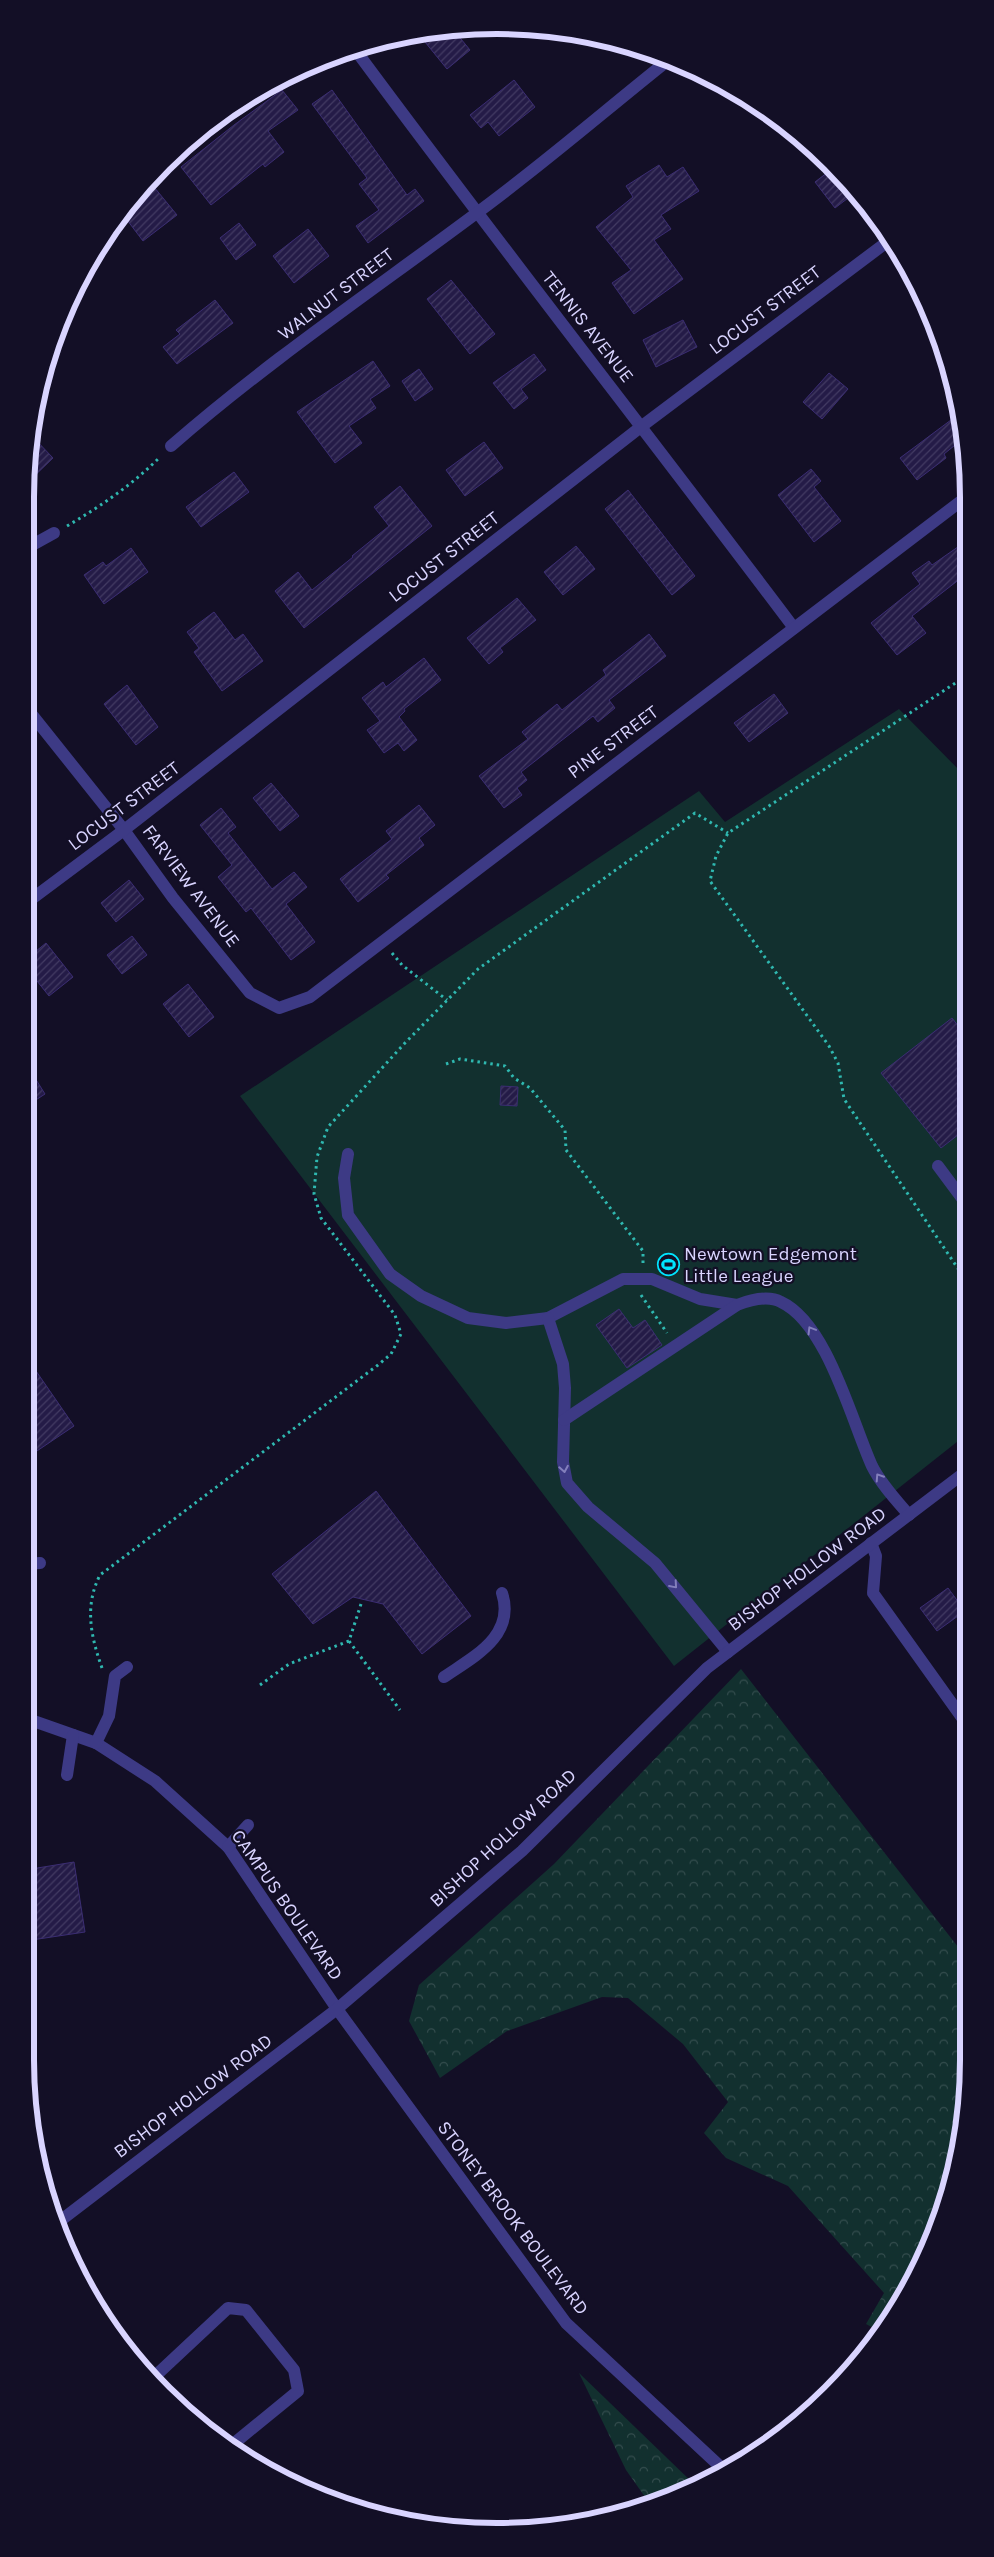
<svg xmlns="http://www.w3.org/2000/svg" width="994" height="2557" font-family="Karla,sans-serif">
<defs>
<pattern id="forest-crowns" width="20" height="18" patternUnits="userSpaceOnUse" patternTransform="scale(1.25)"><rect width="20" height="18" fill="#12302f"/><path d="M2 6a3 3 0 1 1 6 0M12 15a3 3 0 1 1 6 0" fill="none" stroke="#344d4e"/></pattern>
<pattern id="building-hatch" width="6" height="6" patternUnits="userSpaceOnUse" patternTransform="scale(1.25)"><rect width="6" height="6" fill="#241b47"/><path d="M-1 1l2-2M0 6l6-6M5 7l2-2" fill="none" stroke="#433b63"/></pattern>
</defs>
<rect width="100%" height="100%" fill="#130f26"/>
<g fill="url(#forest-crowns)">
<path d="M741 1669 969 1961V2060L953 2182 920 2269 881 2332 866 2324 884 2293 788 2186 726 2158 704 2133 728 2102 683 2044 628 1998 602 1997 507 2031 440 2078 409 2021 419 1985 554 1864Z"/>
<path d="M579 2373 696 2486 678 2496 650 2504 626 2470Z"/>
</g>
<path fill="#12302f" d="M899 709 966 777 967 1434 674 1666 240 1096 699 791 725 822Z"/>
<g fill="url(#building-hatch)" stroke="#3b2d73">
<path d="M452 28 470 50 447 69 425 42 440 29Z"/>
<path d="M514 80 535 107 499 136 488 122 481 128 470 115Z"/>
<path d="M282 90 298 110 268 131 284 152 265 167 263 164 211 205 181 167 234 125Z"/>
<path d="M332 90 407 195 415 189 424 201 368 243 356 226 379 210 359 184 367 178 312 104Z"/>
<path d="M659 165 667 177 683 167 699 191 661 215 671 229 654 240 683 279 634 314 612 283 631 270 596 227 633 197 626 186Z"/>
<path d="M832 169 856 192 835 208 815 182Z"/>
<path d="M154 187 177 215 143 241 121 212Z"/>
<path d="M239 223 256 245 236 260 220 238Z"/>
<path d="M308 229 329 256 294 283 273 256Z"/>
<path d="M451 280 495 334 470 354 427 299Z"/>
<path d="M215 300 233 323 177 364 163 347 180 334 176 330Z"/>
<path d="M683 320 697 347 656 367 643 340Z"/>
<path d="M534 354 546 370 521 389 528 398 514 409 493 383Z"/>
<path d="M373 361 390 386 370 399 376 408 349 426 362 443 335 463 297 412Z"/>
<path d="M419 369 433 389 415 401 402 381Z"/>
<path d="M829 373 848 389 822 419 803 402Z"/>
<path d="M959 414 965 437 944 454 946 458 917 480 900 458Z"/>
<path d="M33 437 53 458 27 483 31 455Z"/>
<path d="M484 442 503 468 465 496 446 470Z"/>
<path d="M811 469 821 481 814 487 841 521 814 542 778 495Z"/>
<path d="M234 472 249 492 201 527 186 507Z"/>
<path d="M400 486 432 526 304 628 275 591 298 572 312 590 353 557 352 556 389 526 374 507Z"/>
<path d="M628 490 695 576 672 595 605 509Z"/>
<path d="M965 542V575L912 616 926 633 897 655 871 623 920 584 912 573 929 561 932 565Z"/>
<path d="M576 546 595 569 563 595 544 572Z"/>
<path d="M131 548 148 572 104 604 84 575 103 562 106 566Z"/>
<path d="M517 598 536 620 500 648 503 652 489 664 467 638Z"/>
<path d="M214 612 235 640 243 634 263 661 222 691 194 652 199 648 187 632Z"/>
<path d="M649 634 666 656 609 700 615 708 598 722 593 716 521 772 527 780 517 788 522 795 504 808 479 776 528 739 522 732 557 704 562 710 606 675 603 670Z"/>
<path d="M424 658 441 680 404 709 405 711 399 717 417 740 404 751 398 743 384 753 367 730 380 721 362 698 383 682 386 687Z"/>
<path d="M127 685 158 727 136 745 104 704Z"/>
<path d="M774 694 788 713 749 742 734 723Z"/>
<path d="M271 783 299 816 280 831 253 798Z"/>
<path d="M419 805 435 825 419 838 424 845 386 875 389 878 358 902 340 879 392 839 386 831Z"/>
<path d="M221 808 236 827 228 833 272 889 294 872 307 887 286 904 315 942 291 960 251 908 246 912 218 877 232 865 200 825Z"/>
<path d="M129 880 144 899 116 922 101 903Z"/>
<path d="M132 936 147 955 122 974 107 955Z"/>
<path d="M46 943 73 977 49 996 25 966V960Z"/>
<path d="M188 984 214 1017 189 1037 163 1004Z"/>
<path d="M952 1018 966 1036 967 1128 941 1148 881 1073Z"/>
<path d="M35 1078 45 1094 25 1107V1085Z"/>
<path d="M501 1086 518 1087 517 1106 500 1105Z"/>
<path d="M619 1309 633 1328 645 1320 662 1345 627 1368 596 1325Z"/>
<path d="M25 1355 74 1426 25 1459Z"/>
<path d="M376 1491 471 1616 422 1654 383 1604 353 1597 313 1624 272 1574Z"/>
<path d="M948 1588 965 1611 937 1631 920 1608Z"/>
<path d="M74 1862 85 1932 25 1941V1870Z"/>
</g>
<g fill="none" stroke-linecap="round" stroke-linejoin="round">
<g stroke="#2fb8b0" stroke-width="3" stroke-dasharray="2.5 4" stroke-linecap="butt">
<path d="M67 526C101 506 132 485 160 457"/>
<path d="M966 676 728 833 716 856 710 881 829 1046 838 1063 844 1099 967 1282"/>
<path d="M392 953 402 965 447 1000"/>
<path d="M446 1064 460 1059 505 1066 514 1078 530 1088 565 1130 566 1150 643 1251V1264"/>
<path d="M641 1295 667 1333"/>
<path d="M361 1604 349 1641 400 1710"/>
<path d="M102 1668C91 1637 84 1606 100 1575L378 1365 391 1354 401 1334 395 1315 321 1218 314 1194 317 1157 328 1127 404 1044 478 969 695 813 728 833"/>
<path d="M260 1685 289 1664 349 1641"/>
</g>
<g stroke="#3d3a85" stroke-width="12">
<path d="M354 48C498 243 648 434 794 628"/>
<path d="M171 446C266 363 372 291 474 215 540 167 602 113 666 62"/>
<path d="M25 549 54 533"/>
<path d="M25 706 124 830 173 898 250 993 279 1008 310 997 965 498"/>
<path d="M25 904 124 830 642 426 887 242"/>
<path d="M348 1154 344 1178 348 1215 390 1274 421 1296 468 1318 506 1323 548 1318 623 1279H652L700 1299 737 1305"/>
<path d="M938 1166 967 1205"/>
<path d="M548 1318 563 1364 565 1388 563 1462 567 1483 588 1507 655 1563 728 1652"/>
<path d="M564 1420 737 1305C750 1300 768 1295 781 1302 827 1323 852 1422 872 1466 881 1484 896 1500 909 1515"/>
<path d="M871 1543 876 1556 873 1593 968 1726"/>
<path d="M25 1564 40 1563"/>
<path d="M444 1677C473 1657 516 1636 502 1593"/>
<path d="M25 1718 96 1743 155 1781 228 1847 337 2009 566 2323 725 2471"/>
<path d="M96 1743 109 1716 115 1676 127 1667"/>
<path d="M67 1775 73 1735"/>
<path d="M228 1847 248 1825"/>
<path d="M56 2224 337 2009 522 1851 707 1668 968 1470"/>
<path d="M152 2379 228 2308 246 2310 294 2370 298 2391 232 2445"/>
</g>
</g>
<defs><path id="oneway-chevron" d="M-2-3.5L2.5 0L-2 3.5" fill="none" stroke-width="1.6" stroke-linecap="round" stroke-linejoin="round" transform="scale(1.25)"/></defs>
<g stroke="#837fbc">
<use href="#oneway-chevron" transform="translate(811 1330) rotate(-121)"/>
<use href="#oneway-chevron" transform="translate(564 1469) rotate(80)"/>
<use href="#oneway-chevron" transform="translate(879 1477) rotate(-123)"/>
<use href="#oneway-chevron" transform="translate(674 1585) rotate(49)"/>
</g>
<defs>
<symbol id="stadium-ring" viewBox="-11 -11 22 22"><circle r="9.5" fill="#130f26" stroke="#00e5ff" stroke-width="1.5"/><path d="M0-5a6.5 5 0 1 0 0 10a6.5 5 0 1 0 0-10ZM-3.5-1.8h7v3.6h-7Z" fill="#00e5ff"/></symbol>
</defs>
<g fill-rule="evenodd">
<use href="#stadium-ring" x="656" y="1252" width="25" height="25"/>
</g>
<g text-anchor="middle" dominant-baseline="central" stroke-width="4.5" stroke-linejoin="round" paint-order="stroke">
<g font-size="19" fill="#d9d4ff" stroke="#130f26">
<text transform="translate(336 294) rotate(-37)">WALNUT STREET</text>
<text transform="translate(765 310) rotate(-37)">LOCUST STREET</text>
<text transform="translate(588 327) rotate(52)">TENNIS AVENUE</text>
<text transform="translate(444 557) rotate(-38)">LOCUST STREET</text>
<text transform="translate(613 742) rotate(-37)">PINE STREET</text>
<text transform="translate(124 806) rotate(-37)">LOCUST STREET</text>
<text transform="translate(191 886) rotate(53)">FARVIEW AVENUE</text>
<text transform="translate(807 1569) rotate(-37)">BISHOP HOLLOW ROAD</text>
<text transform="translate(503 1838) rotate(-43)">BISHOP HOLLOW ROAD</text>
<text transform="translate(287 1905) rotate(55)">CAMPUS BOULEVARD</text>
<text transform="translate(193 2096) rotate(-37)">BISHOP HOLLOW ROAD</text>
<text transform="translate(513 2218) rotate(53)">STONEY BROOK BOULEVARD</text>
</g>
<g font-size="19" fill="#d9d4ff" stroke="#130f26" text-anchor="start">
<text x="684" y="1254">Newtown Edgemont<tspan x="684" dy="22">Little League</tspan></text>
</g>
</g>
<path d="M0 0H994V2557H0ZM497 34H497A463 463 0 0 1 960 497V2060A463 463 0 0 1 497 2523H497A463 463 0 0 1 34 2060V497A463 463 0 0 1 497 34Z" fill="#130f26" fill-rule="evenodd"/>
<path fill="none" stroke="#d9d4ff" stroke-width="6" d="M497 34H497A463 463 0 0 1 960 497V2060A463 463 0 0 1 497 2523H497A463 463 0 0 1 34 2060V497A463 463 0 0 1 497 34Z"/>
</svg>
